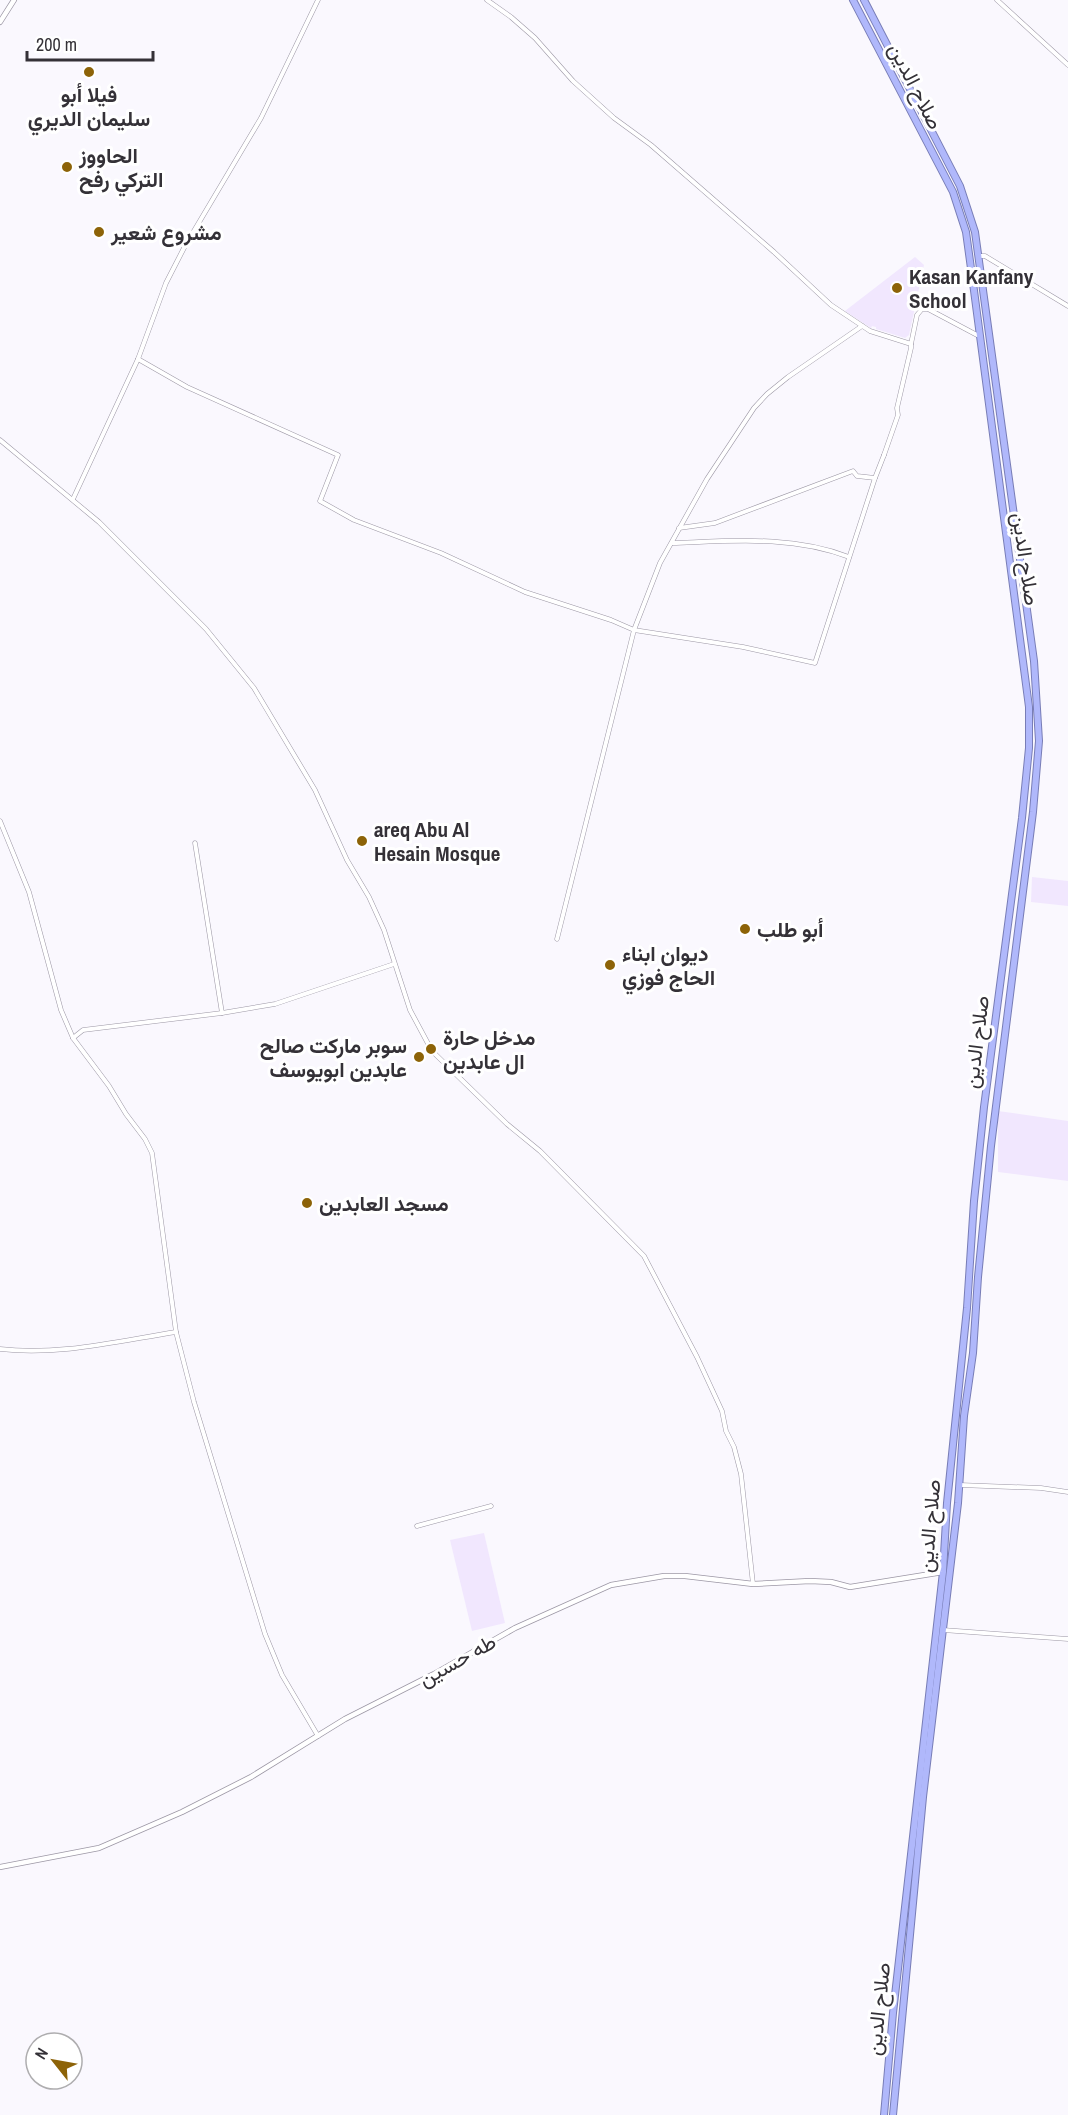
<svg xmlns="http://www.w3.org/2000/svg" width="1068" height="2115" font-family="'Archivo Narrow',Vazirmatn,sans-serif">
<rect width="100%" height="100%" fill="#faf8fe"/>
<g fill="#f1e7fe">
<path d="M915 257 924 265 909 335 905 338 876 329V327L872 326 871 328 845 311Z"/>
<path d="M1032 877 1068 881V906L1031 902Z"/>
<path d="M998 1111 1068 1121V1181L998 1172Z"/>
<path d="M484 1533 505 1623 472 1631 450 1540Z"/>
</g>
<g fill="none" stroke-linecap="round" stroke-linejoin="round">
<defs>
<g id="minor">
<path d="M487 0 511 17 535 38 573 81 614 118 651 145 774 252 831 305 870 331 911 344 917 315 922 309H928L977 335"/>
<path d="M997 0 1068 65"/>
<path d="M979 256H985L1068 306"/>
<path d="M138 359 187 387 338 455 320 501 354 520 441 553 525 592 611 620 634 630 743 647 815 663 875 478 884 455"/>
<path d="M0 440 99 522 206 629 254 688 315 790 347 860 369 897 384 930 410 1010 432 1051 507 1124 540 1151 644 1256 697 1357 722 1411 726 1431 734 1447 741 1474 753 1584"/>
<path d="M884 455 898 415 897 408 911 348V344"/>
<path d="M73 499 138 359 166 283 185 246 261 118 318 0"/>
<path d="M679 528 715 523 853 471 857 476 875 478"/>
<path d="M672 543C731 541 792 535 849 557"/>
<path d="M0 821 29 892 61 1010 73 1038 109 1086 126 1114 145 1139 152 1153 176 1332 194 1402 265 1634 282 1675 318 1736"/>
<path d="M195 843 222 1013"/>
<path d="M557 939 634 630 660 563 707 479 754 408 767 394 788 377 862 326"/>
<path d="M73 1038 83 1030 222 1013 275 1004 394 964"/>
<path d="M0 1349C58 1356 118 1341 176 1332"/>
<path d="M960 1485 1041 1488 1068 1492"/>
<path d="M417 1526 491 1506"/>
<path d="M943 1630 1068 1639"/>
</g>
<path id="tertiary" d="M0 1867 99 1848 182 1812 251 1777 345 1719 434 1674 515 1628 611 1585 664 1576H685L753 1584 810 1581 831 1582 850 1587 943 1572"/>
<path id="secondary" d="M0 22 14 0"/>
<g id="trunk">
<path d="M853 0 953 192 966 232 973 283 1029 707V748L1022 818 984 1107 974 1201 967 1308 947 1503 943 1572 893 2013 884 2115"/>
<path d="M864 0 960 186 975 232 1034 661 1039 741 1033 812 991 1146 978 1277 973 1353 964 1416 958 1503 923 1797 893 2115"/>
</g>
</defs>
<use href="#minor" stroke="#9c97a5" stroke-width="5"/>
<use href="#tertiary" stroke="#9c97a5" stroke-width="6"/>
<use href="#secondary" stroke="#9c97a5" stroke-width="6"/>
<use href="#trunk" stroke="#787db6" stroke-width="8"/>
<use href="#minor" stroke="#fff" stroke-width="4"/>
<use href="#tertiary" stroke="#fff" stroke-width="4.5"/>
<use href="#secondary" stroke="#fff" stroke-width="4.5"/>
<use href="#trunk" stroke="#b0b8fb" stroke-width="6"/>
</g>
<g fill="#8d6308" stroke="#fff" stroke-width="2">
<circle cx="89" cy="72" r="6"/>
<circle cx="67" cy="167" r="6"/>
<circle cx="99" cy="232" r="6"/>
<circle cx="897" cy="288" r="6"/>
<circle cx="362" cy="841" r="6"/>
<circle cx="745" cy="929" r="6"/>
<circle cx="610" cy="965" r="6"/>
<circle cx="431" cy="1049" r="6"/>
<circle cx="419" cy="1057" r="6"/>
<circle cx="307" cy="1203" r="6"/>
</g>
<g text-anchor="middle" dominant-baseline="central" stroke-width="6" stroke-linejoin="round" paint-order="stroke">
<g font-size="21" fill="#343137" stroke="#fff">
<text transform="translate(916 86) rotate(63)">صلاح الدين</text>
<text transform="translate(1026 559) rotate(82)">صلاح الدين</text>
<text transform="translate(976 1042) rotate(-83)">صلاح الدين</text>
<text transform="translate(929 1526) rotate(-85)">صلاح الدين</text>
<text transform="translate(457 1660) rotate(-29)">طه حسين</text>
<text transform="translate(878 2009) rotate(-84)">صلاح الدين</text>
</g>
<g font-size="21" font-weight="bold" fill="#343137" stroke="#fff" text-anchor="start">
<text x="89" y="94" text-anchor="middle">فيلا أبو<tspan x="89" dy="24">سليمان الديري</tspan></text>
<text x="79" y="155">الحاووز<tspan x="79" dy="24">التركي رفح</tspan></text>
<text x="111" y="232">مشروع شعير</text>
<text x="909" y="276">Kasan Kanfany<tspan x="909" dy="24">School</tspan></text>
<text x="374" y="829">areq Abu Al<tspan x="374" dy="24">Hesain Mosque</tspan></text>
<text x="757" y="929">أبو طلب</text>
<text x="622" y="953">ديوان ابناء<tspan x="622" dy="24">الحاج فوزي</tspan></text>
<text x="443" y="1037">مدخل حارة<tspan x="443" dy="24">ال عابدين</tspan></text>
<text x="407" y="1045" text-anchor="end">سوبر ماركت صالح<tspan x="407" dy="24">عابدين ابويوسف</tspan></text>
<text x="319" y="1203">مسجد العابدين</text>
</g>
</g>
<g transform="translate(54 2061) rotate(301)"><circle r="28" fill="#ffffff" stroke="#aeadaf" stroke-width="1.5"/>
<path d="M0-4.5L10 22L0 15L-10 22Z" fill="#8d6308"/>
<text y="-9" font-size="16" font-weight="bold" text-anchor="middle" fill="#343137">N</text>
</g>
<path d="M27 51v9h126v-9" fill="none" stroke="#343137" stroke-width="3"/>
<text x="36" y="51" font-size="18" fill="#343137" stroke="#ffffff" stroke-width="4.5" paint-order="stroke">200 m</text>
</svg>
